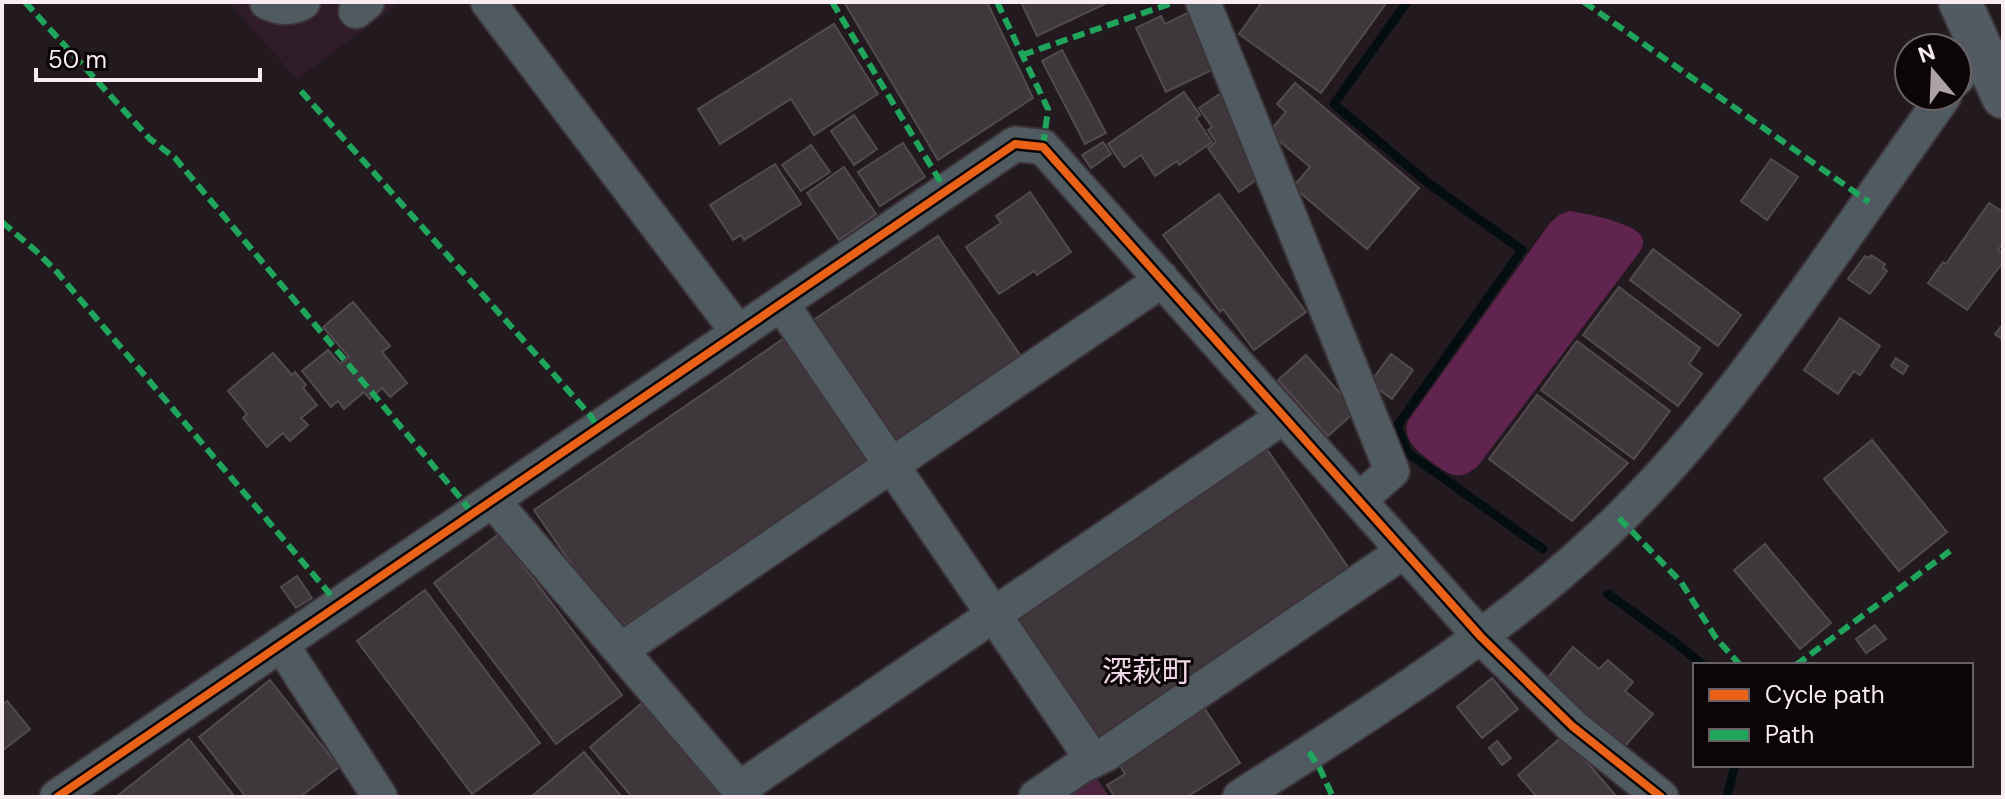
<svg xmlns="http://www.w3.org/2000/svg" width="2005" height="799" font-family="'DM Sans','Noto Sans JP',sans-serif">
<rect width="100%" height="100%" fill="#231a20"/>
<path fill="#301c29" d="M228 2H401L297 79Z"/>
<path fill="#4d243f" d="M1092 771 1109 797H1051Z"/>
<path fill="#61244e" d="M1569 211C1585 213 1635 223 1642 237 1644 243 1643 245 1641 250L1477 467C1470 472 1463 477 1454 475 1448 474 1442 469 1437 466 1423 455 1401 442 1408 421L1550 223 1559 215Z"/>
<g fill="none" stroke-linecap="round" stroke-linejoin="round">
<g stroke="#040e12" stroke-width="9">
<path d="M1407 2 1334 104 1428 183 1522 250 1397 426 1408 453 1543 549"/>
<path d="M1608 594 1676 643 1703 665"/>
<path d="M1727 797 1735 765"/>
</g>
</g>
<g fill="#3e373c" stroke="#524a4f" stroke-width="2">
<path d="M844 2H987L1033 98 938 160Z"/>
<path d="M1021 2H1109L1037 36Z"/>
<path d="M1262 2H1387L1321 93 1239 34Z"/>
<path d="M1194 10 1214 69 1166 92 1136 28 1161 16 1165 24Z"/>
<path d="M834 24 878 94 814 135 791 99 720 144 698 109Z"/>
<path d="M1062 50 1106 133 1085 144 1042 61Z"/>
<path d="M1295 83 1419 188 1367 249 1293 187 1310 167 1269 132 1286 112 1277 104Z"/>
<path d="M1224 91 1262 176 1239 192 1208 148 1216 142 1208 130 1212 127 1199 108Z"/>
<path d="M1184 92 1200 115 1196 118 1212 142 1179 165 1177 161 1155 176 1141 155 1124 167 1108 144Z"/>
<path d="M854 115 877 149 854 165 831 131Z"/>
<path d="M1103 142 1111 154 1091 168 1082 155Z"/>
<path d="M903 143 925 177 880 206 858 172Z"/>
<path d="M811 145 830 172 801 191 782 165Z"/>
<path d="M1771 159 1798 177 1767 220 1741 201Z"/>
<path d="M775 164 801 204 744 240 741 235 733 240 710 205Z"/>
<path d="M844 167 876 214 839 240 807 193Z"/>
<path d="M1030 192 1071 252 1037 275 1034 271 999 294 966 247 1001 223 996 216Z"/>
<path d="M1219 194 1306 312 1254 350 1223 309 1220 312 1163 235Z"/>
<path d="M1989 203 2003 212V243L1998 250 2003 253V262L1967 310 1928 283 1943 262 1946 264Z"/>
<path d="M938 236 1023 359 897 444 812 321Z"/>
<path d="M1653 249 1741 315 1718 346 1630 280Z"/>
<path d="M1871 255 1885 264 1883 268 1887 271 1870 294 1848 279 1865 256 1869 258Z"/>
<path d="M1619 287 1700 348 1689 364 1702 374 1678 406 1583 335Z"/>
<path d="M353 302 390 346 382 352 407 383 390 397 382 388 370 399 364 392 344 409 338 401 331 407 302 371 328 350 340 364 349 357 323 327Z"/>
<path d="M1840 318 1880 346 1860 375 1854 371 1838 394 1804 370Z"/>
<path d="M2003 324V340L1995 334Z"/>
<path d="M783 339 867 461 617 630 534 510Z"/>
<path d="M1577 341 1670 411 1634 459 1541 390Z"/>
<path d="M273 353 292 375 295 372 306 385 303 388 317 405 301 418 308 425 290 441 283 433 267 447 243 418 247 414 228 391Z"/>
<path d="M1391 354 1413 370 1392 399 1370 383Z"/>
<path d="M1306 355 1356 411 1328 436 1278 380Z"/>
<path d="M1896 358 1908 366 1903 374 1891 366Z"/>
<path d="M1537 395 1628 463 1572 521 1489 459Z"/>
<path d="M1872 440 1947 532 1899 571 1824 479Z"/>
<path d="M1266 448 1350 570 1099 742 1014 619Z"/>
<path d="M499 534 622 695 556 744 434 583Z"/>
<path d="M1765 544 1831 623 1800 649 1734 570Z"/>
<path d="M297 576 312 598 296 608 281 587Z"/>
<path d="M425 590 540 743 472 794 357 641Z"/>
<path d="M1875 625 1886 639 1866 653 1856 639Z"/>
<path d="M1573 647 1599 669 1608 660 1633 682 1625 691 1653 714 1624 747 1545 681Z"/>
<path d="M1492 678 1518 709 1482 738 1457 707Z"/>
<path d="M270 680 339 767 300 797H246L199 737Z"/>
<path d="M7 701 30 729 2 751V705Z"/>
<path d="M642 703 722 797H632L590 747Z"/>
<path d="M1205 709 1240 763 1187 797H1115L1107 785 1125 774 1119 764Z"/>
<path d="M1564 735 1617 797H1537L1518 775Z"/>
<path d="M189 739 235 797H116Z"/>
<path d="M1497 741 1511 758 1502 765 1489 748Z"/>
<path d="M584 752 622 797H533L532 796Z"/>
</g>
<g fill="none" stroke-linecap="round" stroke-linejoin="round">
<defs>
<g id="minor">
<path d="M267 2C279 8 291 9 303 2"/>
<path d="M488 2 738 332"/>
<path d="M1203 2 1392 471 1359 500"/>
<path d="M356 11 367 2"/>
<path d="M1957 78 1980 46"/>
<path d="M791 318 1093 760"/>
<path d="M504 514 746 797"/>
<path d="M281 644 380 797"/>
<path d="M621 650 1149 289 1161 278"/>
<path d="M739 789 1271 425 1282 415"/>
<path d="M57 797 1015 144 1043 147 1481 637 1572 726 1661 797"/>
<path d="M1036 797 1081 766 1106 754 1391 560 1403 549"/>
<path d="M1240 797C1364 717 1490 640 1598 539 1685 459 1754 365 1822 269 1863 211 1903 154 1944 96"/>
</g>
<path id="major" d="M1960 2 2003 97"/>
</defs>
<use href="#minor" stroke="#3c3438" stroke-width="38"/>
<use href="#major" stroke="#3c3438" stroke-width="46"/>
<use href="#minor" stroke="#4f5b60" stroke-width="34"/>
<use href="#major" stroke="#515b61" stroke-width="42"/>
<g stroke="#20a55d" stroke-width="6" stroke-dasharray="12 6" stroke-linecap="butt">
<path d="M25 2 150 139 175 158 463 501 472 514"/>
<path d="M832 2 946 191"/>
<path d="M997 2 1048 109 1043 147"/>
<path d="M1584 2 1869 202"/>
<path d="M1022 55 1175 2"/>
<path d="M301 91 590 415 598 428"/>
<path d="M2 222 36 251 57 272 329 593 337 606"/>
<path d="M1619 518 1681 582 1716 638 1740 665"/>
<path d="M1796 665 1950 551"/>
<path d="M1309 752 1320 769 1333 797"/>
</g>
<defs>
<path id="cycleway" d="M57 797 1015 144 1043 147 1481 637 1572 726 1661 797"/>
</defs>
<use href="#cycleway" stroke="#0b0508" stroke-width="13"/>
<use href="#cycleway" stroke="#ea6118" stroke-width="8"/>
</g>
<g text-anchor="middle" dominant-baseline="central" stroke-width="6" stroke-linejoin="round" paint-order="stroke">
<g font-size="30" fill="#edd5e3" stroke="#0b0508">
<text x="1147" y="671">深萩町</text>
</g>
</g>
<rect width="2005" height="799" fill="none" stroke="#f8ecf2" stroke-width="8"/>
<rect x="1693" y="663" width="280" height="104" fill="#0b0508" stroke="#6a6166" stroke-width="2"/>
<rect x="1709" y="689" width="40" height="12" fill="#ea6118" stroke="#6a6166" stroke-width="2"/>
<text x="1765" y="703" font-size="24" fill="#f8ecf2">Cycle path</text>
<rect x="1709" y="729" width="40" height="12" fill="#20a55d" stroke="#6a6166" stroke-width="2"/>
<text x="1765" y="743" font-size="24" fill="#f8ecf2">Path</text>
<g transform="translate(1933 72) rotate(341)"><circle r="38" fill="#0b0508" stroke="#6a6166" stroke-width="2"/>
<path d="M0-6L14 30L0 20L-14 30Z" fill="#ada2a8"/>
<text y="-12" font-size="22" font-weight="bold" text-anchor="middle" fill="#f8ecf2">N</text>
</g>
<path d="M36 68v12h224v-12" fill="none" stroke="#f8ecf2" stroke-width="4"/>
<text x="48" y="68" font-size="24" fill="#f8ecf2" stroke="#0b0508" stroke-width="6" paint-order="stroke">50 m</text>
</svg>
